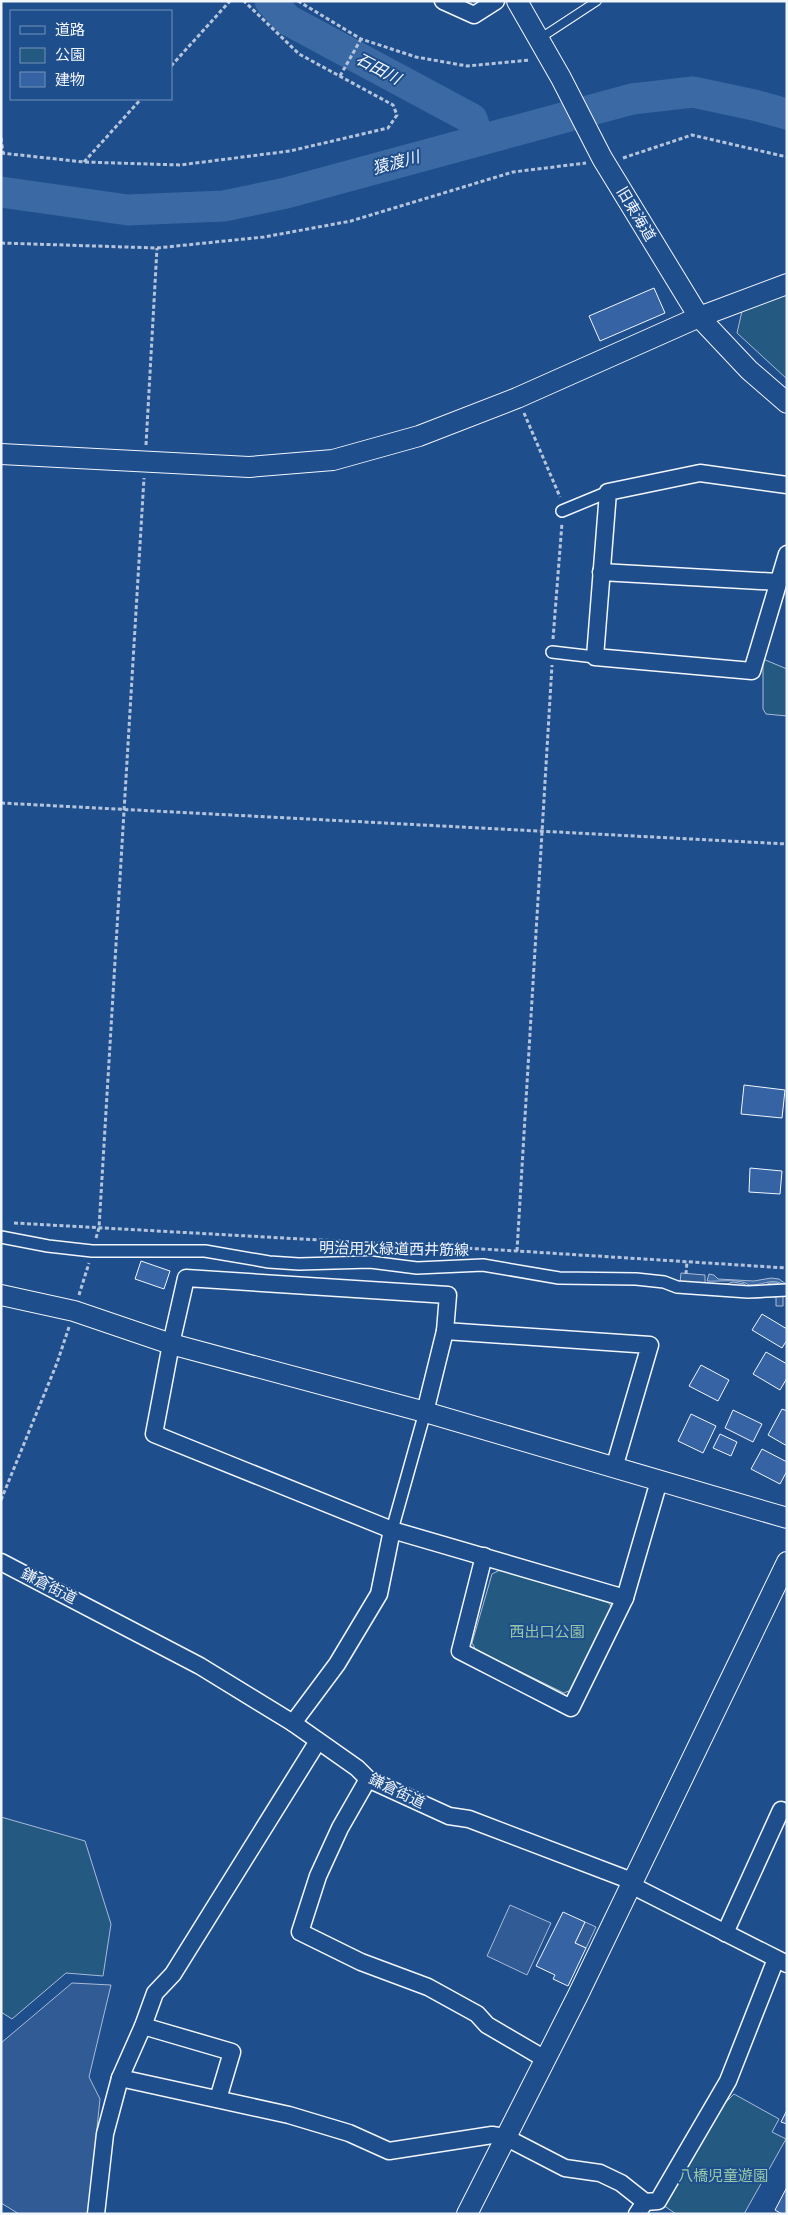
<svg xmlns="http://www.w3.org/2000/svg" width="788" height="2215" font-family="Signika,'Noto Sans JP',sans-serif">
<rect width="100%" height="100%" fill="#1f4e8c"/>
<g fill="#245a82" stroke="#a8bbd7">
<path d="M787 293V379L737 333 742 311Z"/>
<path d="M763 659 787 669V716L766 714 763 709Z"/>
<path d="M500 1570 609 1603 612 1608 571 1690 564 1693 476 1650 472 1643 492 1574Z"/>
<path d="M1 1817 85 1841 111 1924 103 1976 66 1973 12 2019 1 2012Z"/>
<path d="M734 2094 779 2119 772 2132 786 2139 744 2214H676L663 2205 723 2105Z"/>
</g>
<g fill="#305b95" stroke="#a8bbd7">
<path d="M681 1273 705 1275V1283L727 1284 733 1282 744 1284 748 1287H760L770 1283H777L783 1287V1306H776V1297L756 1298 679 1292Z"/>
<path d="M510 1905 551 1923 527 1975 487 1956Z"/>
<path d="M585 1922 596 1927 586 1948 575 1943Z"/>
<path d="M72 1983 111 1985 89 2077 100 2099 88 2214H19L1 2203V2043Z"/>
</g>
<path fill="#3b69a3" stroke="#a8bbd7" d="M709 1274 714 1275 718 1279 754 1281 771 1278 779 1279 786 1284 784 1285C772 1277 762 1286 749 1285 741 1278 718 1282 707 1281Z"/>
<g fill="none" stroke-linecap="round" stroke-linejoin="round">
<g stroke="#3b69a3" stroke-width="31">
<path d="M270 1 288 20 472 119 479 140"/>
<path d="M1 192 128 210 224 206 286 193 632 99 693 92 754 105 787 114"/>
</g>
</g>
<g fill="#3563a3" stroke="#f2f6ff">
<path d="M654 288 665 313 600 341 589 316Z"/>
<path d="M744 1085 785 1090 782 1118 741 1114Z"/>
<path d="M750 1168 782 1171 780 1194 749 1192Z"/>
<path d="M141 1261 170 1271 164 1289 135 1279Z"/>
<path d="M762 1314 787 1329V1340L782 1348 752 1330Z"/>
<path d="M766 1352 787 1364V1378L780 1390 753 1374Z"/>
<path d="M701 1365 729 1380 718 1401 689 1386Z"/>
<path d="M782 1409 787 1411V1446L768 1435Z"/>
<path d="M733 1410 762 1424 753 1442 725 1428Z"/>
<path d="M691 1414 716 1426 703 1453 678 1441Z"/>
<path d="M720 1434 737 1442 731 1456 713 1448Z"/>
<path d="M762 1449 787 1462V1471L780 1484 751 1469Z"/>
<path d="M563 1912 585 1922 575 1943 586 1948 568 1986 553 1979 555 1975 536 1966Z"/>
<path d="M787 2110V2124L781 2122Z"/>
<path d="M787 2187V2214H782L775 2210Z"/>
</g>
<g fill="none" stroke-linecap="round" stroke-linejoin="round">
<defs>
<path id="service" d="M539 39 597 1"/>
<g id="pedestrian">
<path d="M562 511 608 492"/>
<path d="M552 652 595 657"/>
<path d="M1 1237 48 1246 92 1251H205L269 1262 299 1264 370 1262 417 1268 483 1265 559 1278 636 1279 664 1282 677 1287 748 1292 787 1290"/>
<path d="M392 1530 425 1412"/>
</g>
<g id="minor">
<path d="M443 1 474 15 496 1"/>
<path d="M787 485 700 473 608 492 595 657 752 671 787 554"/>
<path d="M601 572 778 582"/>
<path d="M425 1412 445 1331"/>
<path d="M614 1468 650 1345 445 1331 448 1295 186 1278 171 1344 154 1434 392 1530 625 1598 659 1481"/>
<path d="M484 1556 460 1651 571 1708 625 1598"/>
<path d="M1 1562 200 1666 293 1723 357 1768 368 1779 449 1816 469 1819 624 1878 631 1885 787 1964"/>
<path d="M293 1723 337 1664 379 1594 392 1530"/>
<path d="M368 1779 340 1828 318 1876 300 1932 361 1962 428 1987 477 2014 487 2025 545 2059"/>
<path d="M725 1933 781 1810"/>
<path d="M143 2026 232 2052 218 2099"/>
<path d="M120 2078 289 2115 349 2133 389 2151 492 2135 505 2137 565 2168 600 2173 621 2183 645 2202"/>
<path d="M96 2214 105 2134 120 2078 143 2026 155 1993 173 1974 318 1741"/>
<path d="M637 2214 645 2202 658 2201 728 2081 776 1959"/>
</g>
<g id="tertiary">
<path d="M517 1 561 78 602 158 699 317 749 370 787 403"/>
<path d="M1 454 249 467 333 460 419 436 517 398 699 317 787 284"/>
<path d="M1 1295 74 1311 171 1344 425 1412 787 1518"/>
<path d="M467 2214 578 1995 787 1562"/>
</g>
</defs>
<use href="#service" stroke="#f2f6ff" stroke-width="10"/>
<use href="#pedestrian" stroke="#f2f6ff" stroke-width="14"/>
<use href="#minor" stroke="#f2f6ff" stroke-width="19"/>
<use href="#tertiary" stroke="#f2f6ff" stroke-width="22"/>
<g stroke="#b3c4dc" stroke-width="3" stroke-dasharray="4 2.5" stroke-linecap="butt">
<path d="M298 1 361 39 416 57 467 66 530 60"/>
<path d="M171 66 230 1"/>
<path d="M340 76 361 39"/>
<path d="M1 138 3 153"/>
<path d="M1 153 84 162 180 165 290 151 388 128 397 115 393 105 299 54 244 1"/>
<path d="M623 158 692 135 787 157"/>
<path d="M84 162 141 99"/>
<path d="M1 243 157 248 264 237 351 221 513 172 586 163"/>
<path d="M524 413 560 497"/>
<path d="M146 445 157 248"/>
<path d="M553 639 562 523"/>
<path d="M1 803 787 844"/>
<path d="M14 1223 517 1251 787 1268"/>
<path d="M96 1238 99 1228 144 478"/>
<path d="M517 1251 552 665"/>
<path d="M686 1274 687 1261"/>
<path d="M79 1295 89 1263"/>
<path d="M1 1500 57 1363 69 1327"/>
</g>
<use href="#service" stroke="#1f4e8c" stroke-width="8"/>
<use href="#pedestrian" stroke="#1f4e8c" stroke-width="11"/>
<use href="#minor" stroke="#1f4e8c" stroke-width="16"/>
<use href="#tertiary" stroke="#1f4e8c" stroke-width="20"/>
</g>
<g text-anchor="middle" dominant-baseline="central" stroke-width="4" stroke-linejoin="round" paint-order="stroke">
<g font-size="15" fill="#f2f6ff" stroke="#1f4e8c">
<text transform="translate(636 214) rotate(59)">旧東海道</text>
<text transform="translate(394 1249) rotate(1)">明治用水緑道西井筋線</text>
<text transform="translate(49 1586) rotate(27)">鎌倉街道</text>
<text transform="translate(397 1791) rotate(26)">鎌倉街道</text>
</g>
<g font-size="15" fill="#97c8a6" stroke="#1f4e8c">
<text x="547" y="1632">西出口公園</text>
<text x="723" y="2176">八橋児童遊園</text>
</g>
<g font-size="16" font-style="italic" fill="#f2f6ff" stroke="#1f4e8c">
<text transform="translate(378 69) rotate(28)">石田川</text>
<text transform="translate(396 163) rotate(-15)">猿渡川</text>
</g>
</g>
<rect width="788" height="2215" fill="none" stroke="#f2f6ff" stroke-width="5"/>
<rect x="10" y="10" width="162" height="90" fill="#1f4e8c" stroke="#7391ba"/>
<rect x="20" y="26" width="25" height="8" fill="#1f4e8c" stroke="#7391ba"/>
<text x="55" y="35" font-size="15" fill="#f2f6ff">道路</text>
<rect x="20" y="48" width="25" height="15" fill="#245a82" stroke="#7391ba"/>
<text x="55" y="60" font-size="15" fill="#f2f6ff">公園</text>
<rect x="20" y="72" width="25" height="15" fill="#3563a3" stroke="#7391ba"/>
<text x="55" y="85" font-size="15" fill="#f2f6ff">建物</text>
</svg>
